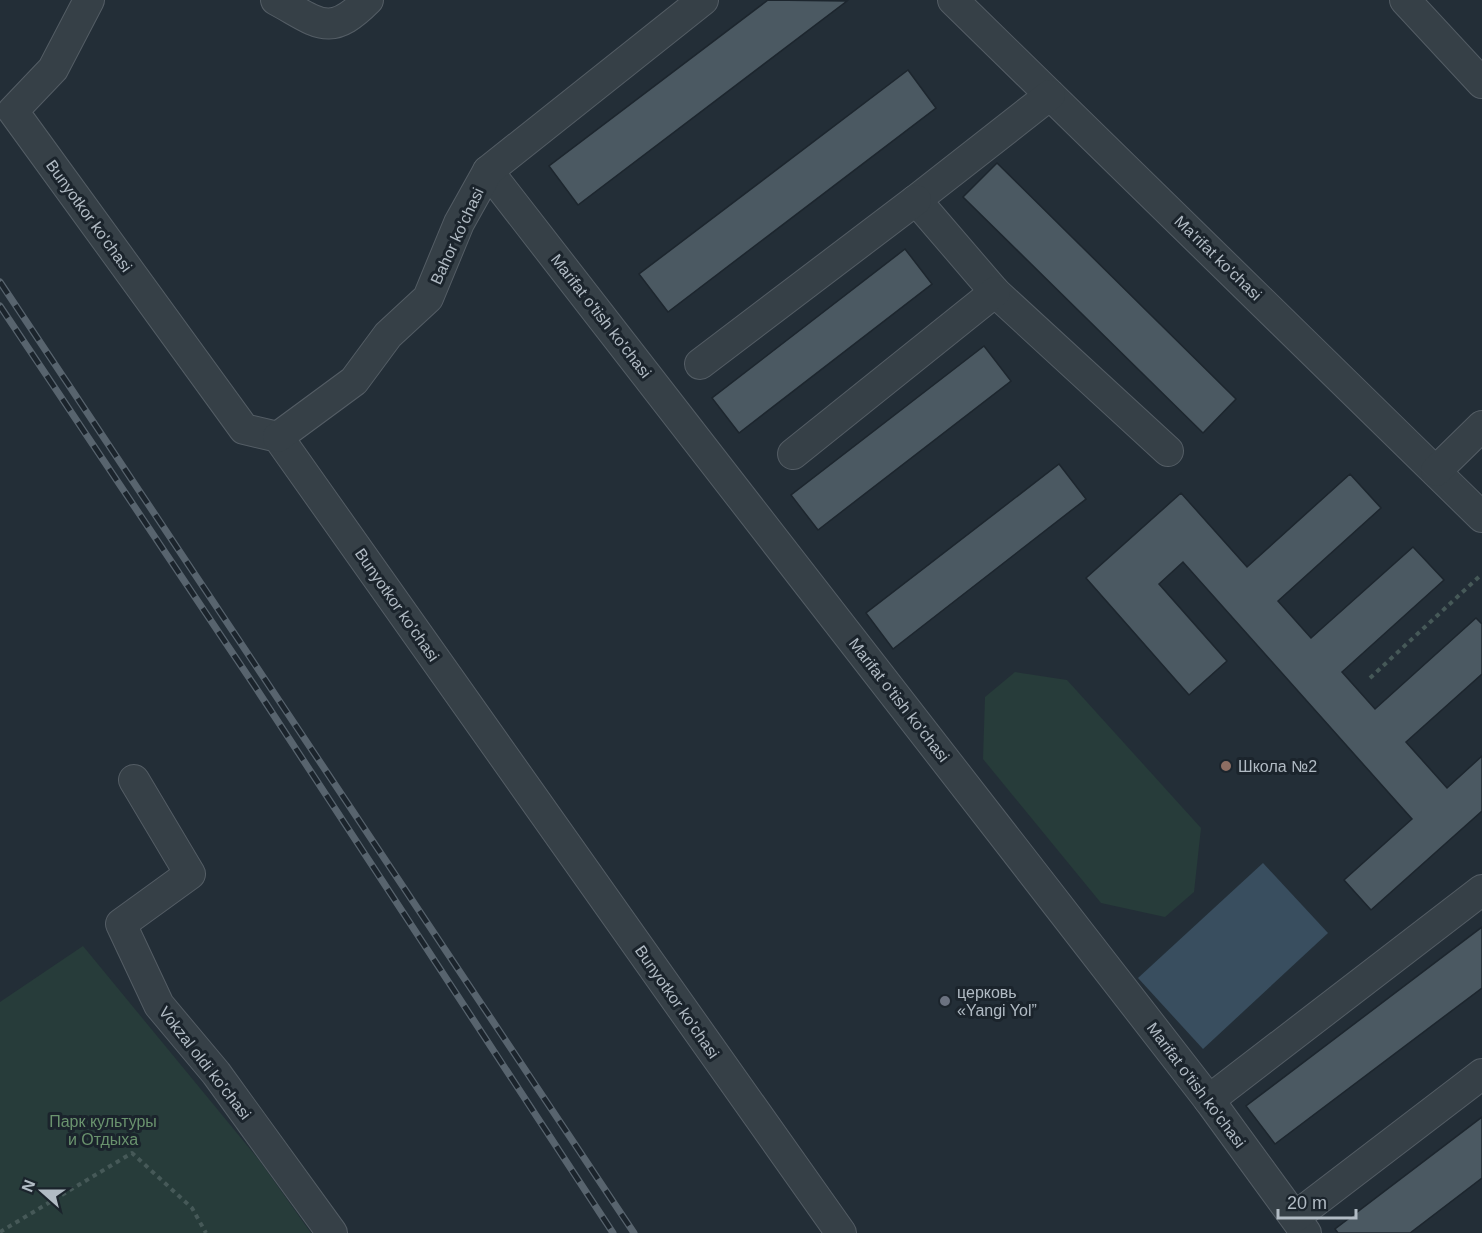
<svg xmlns="http://www.w3.org/2000/svg" width="1482" height="1233" font-family="Helvetica,sans-serif">
<rect width="100%" height="100%" fill="#232e37"/>
<g fill="#273c3a">
<path d="M1015 672 1067 680 1201 828 1194 892 1165 917 1101 903 983 759 985 697Z"/>
<path d="M83 946 259 1160 311 1233H0V1002Z"/>
</g>
<path fill="#394e5f" d="M1263 863 1328 933 1203 1049 1138 978Z"/>
<g fill="#4b5962" stroke="#1d262e" stroke-width="1.5">
<path d="M768 0 847 1 578 205 549 166Z"/>
<path d="M908 70 936 108 668 312 639 274Z"/>
<path d="M997 163 1236 399 1203 433 963 197Z"/>
<path d="M905 249 932 284 739 433 712 398Z"/>
<path d="M984 346 1011 381 818 530 791 495Z"/>
<path d="M1059 464 1086 499 893 649 866 613Z"/>
<path d="M1350 474 1381 508 1278 601 1311 638 1413 547 1444 580 1342 672 1375 709 1476 618 1482 624V674L1406 742 1447 788 1482 756V811L1371 910 1344 880 1412 819 1183 562 1159 584 1227 661 1189 695 1086 578 1181 493 1247 567Z"/>
<path d="M1482 927V988L1275 1144 1246 1106Z"/>
<path d="M1482 1117V1178L1410 1233H1338L1335 1229Z"/>
</g>
<g fill="none" stroke-linecap="round" stroke-linejoin="round">
<defs>
<g id="minor">
<path d="M89 0 53 69 13 111 244 429 278 437 841 1233"/>
<path d="M276 0C319 23 329 39 368 0"/>
<path d="M953 0 1482 517"/>
<path d="M1405 0 1482 83"/>
<path d="M1050 95 916 200 995 292 1168 451"/>
<path d="M488 171 1209 1100 1306 1233"/>
<path d="M700 364 916 200"/>
<path d="M278 437 354 381 388 335 428 298 459 223 488 171 703 0"/>
<path d="M793 454 995 292"/>
<path d="M1436 471 1482 426"/>
<path d="M134 780 190 874 121 924 159 1005 216 1073 332 1233"/>
<path d="M1209 1100 1482 890"/>
<path d="M1295 1217 1482 1074"/>
</g>
</defs>
<use href="#minor" stroke="#545d65" stroke-width="32"/>
<g stroke="#465958" stroke-width="4" stroke-dasharray="4.5 4.5" stroke-linecap="butt">
<path d="M1370 678 1482 574"/>
<path d="M0 1232 132 1153 192 1208 206 1233"/>
</g>
<use href="#minor" stroke="#364047" stroke-width="30"/>
<defs>
<g id="rail">
<path d="M0 282 634 1233"/>
<path d="M0 306 254 685 613 1233"/>
</g>
</defs>
<use href="#rail" stroke="#58646e" stroke-width="7"/>
<use href="#rail" stroke="#1b242c" stroke-width="4.5" stroke-dasharray="14" stroke-linecap="butt"/>
</g>
<circle fill="#8d6e63" stroke="#1b242c" stroke-width="2" cx="1226" cy="766" r="6"/>
<circle fill="#6b7280" stroke="#1b242c" stroke-width="2" cx="945" cy="1001" r="6"/>
<g text-anchor="middle" dominant-baseline="central" stroke-width="6" stroke-linejoin="round" paint-order="stroke">
<g font-size="16" fill="#b1bbc4" stroke="#1b242c">
<text transform="translate(89 216) rotate(54)">Bunyotkor ko'chasi</text>
<text transform="translate(457 236) rotate(-65)">Bahor ko'chasi</text>
<text transform="translate(1218 258) rotate(44)">Ma'rifat ko'chasi</text>
<text transform="translate(601 316) rotate(52)">Marifat o'tish ko'chasi</text>
<text transform="translate(397 605) rotate(55)">Bunyotkor ko'chasi</text>
<text transform="translate(899 700) rotate(52)">Marifat o'tish ko'chasi</text>
<text transform="translate(677 1002) rotate(55)">Bunyotkor ko'chasi</text>
<text transform="translate(205 1063) rotate(52)">Vokzal oldi ko'chasi</text>
<text transform="translate(1196 1085) rotate(53)">Marifat o'tish ko'chasi</text>
</g>
<g font-size="16" fill="#b1bbc4" stroke="#1b242c" text-anchor="start">
<text x="1238" y="766">Школа №2</text>
<text x="957" y="992">церковь<tspan x="957" dy="18">«Yangi Yol”</tspan></text>
</g>
<g font-size="16" fill="#6a936e" stroke="#1b242c">
<text x="103" y="1121">Парк культуры<tspan x="103" dy="18">и Отдыха</tspan></text>
</g>
</g>
<g transform="translate(42 1191) rotate(291)" stroke="#1b242c" stroke-width="4.5" paint-order="stroke">
<path d="M0-4.5L10 22L0 15L-10 22Z" fill="#b1bbc4"/>
<text y="-9" font-size="16" font-weight="bold" text-anchor="middle" fill="#b1bbc4">N</text>
</g>
<path d="M1278 1209v9h78v-9" fill="none" stroke="#b1bbc4" stroke-width="3"/>
<text x="1287" y="1209" font-size="18" fill="#b1bbc4" stroke="#1b242c" stroke-width="4.5" paint-order="stroke">20 m</text>
</svg>
